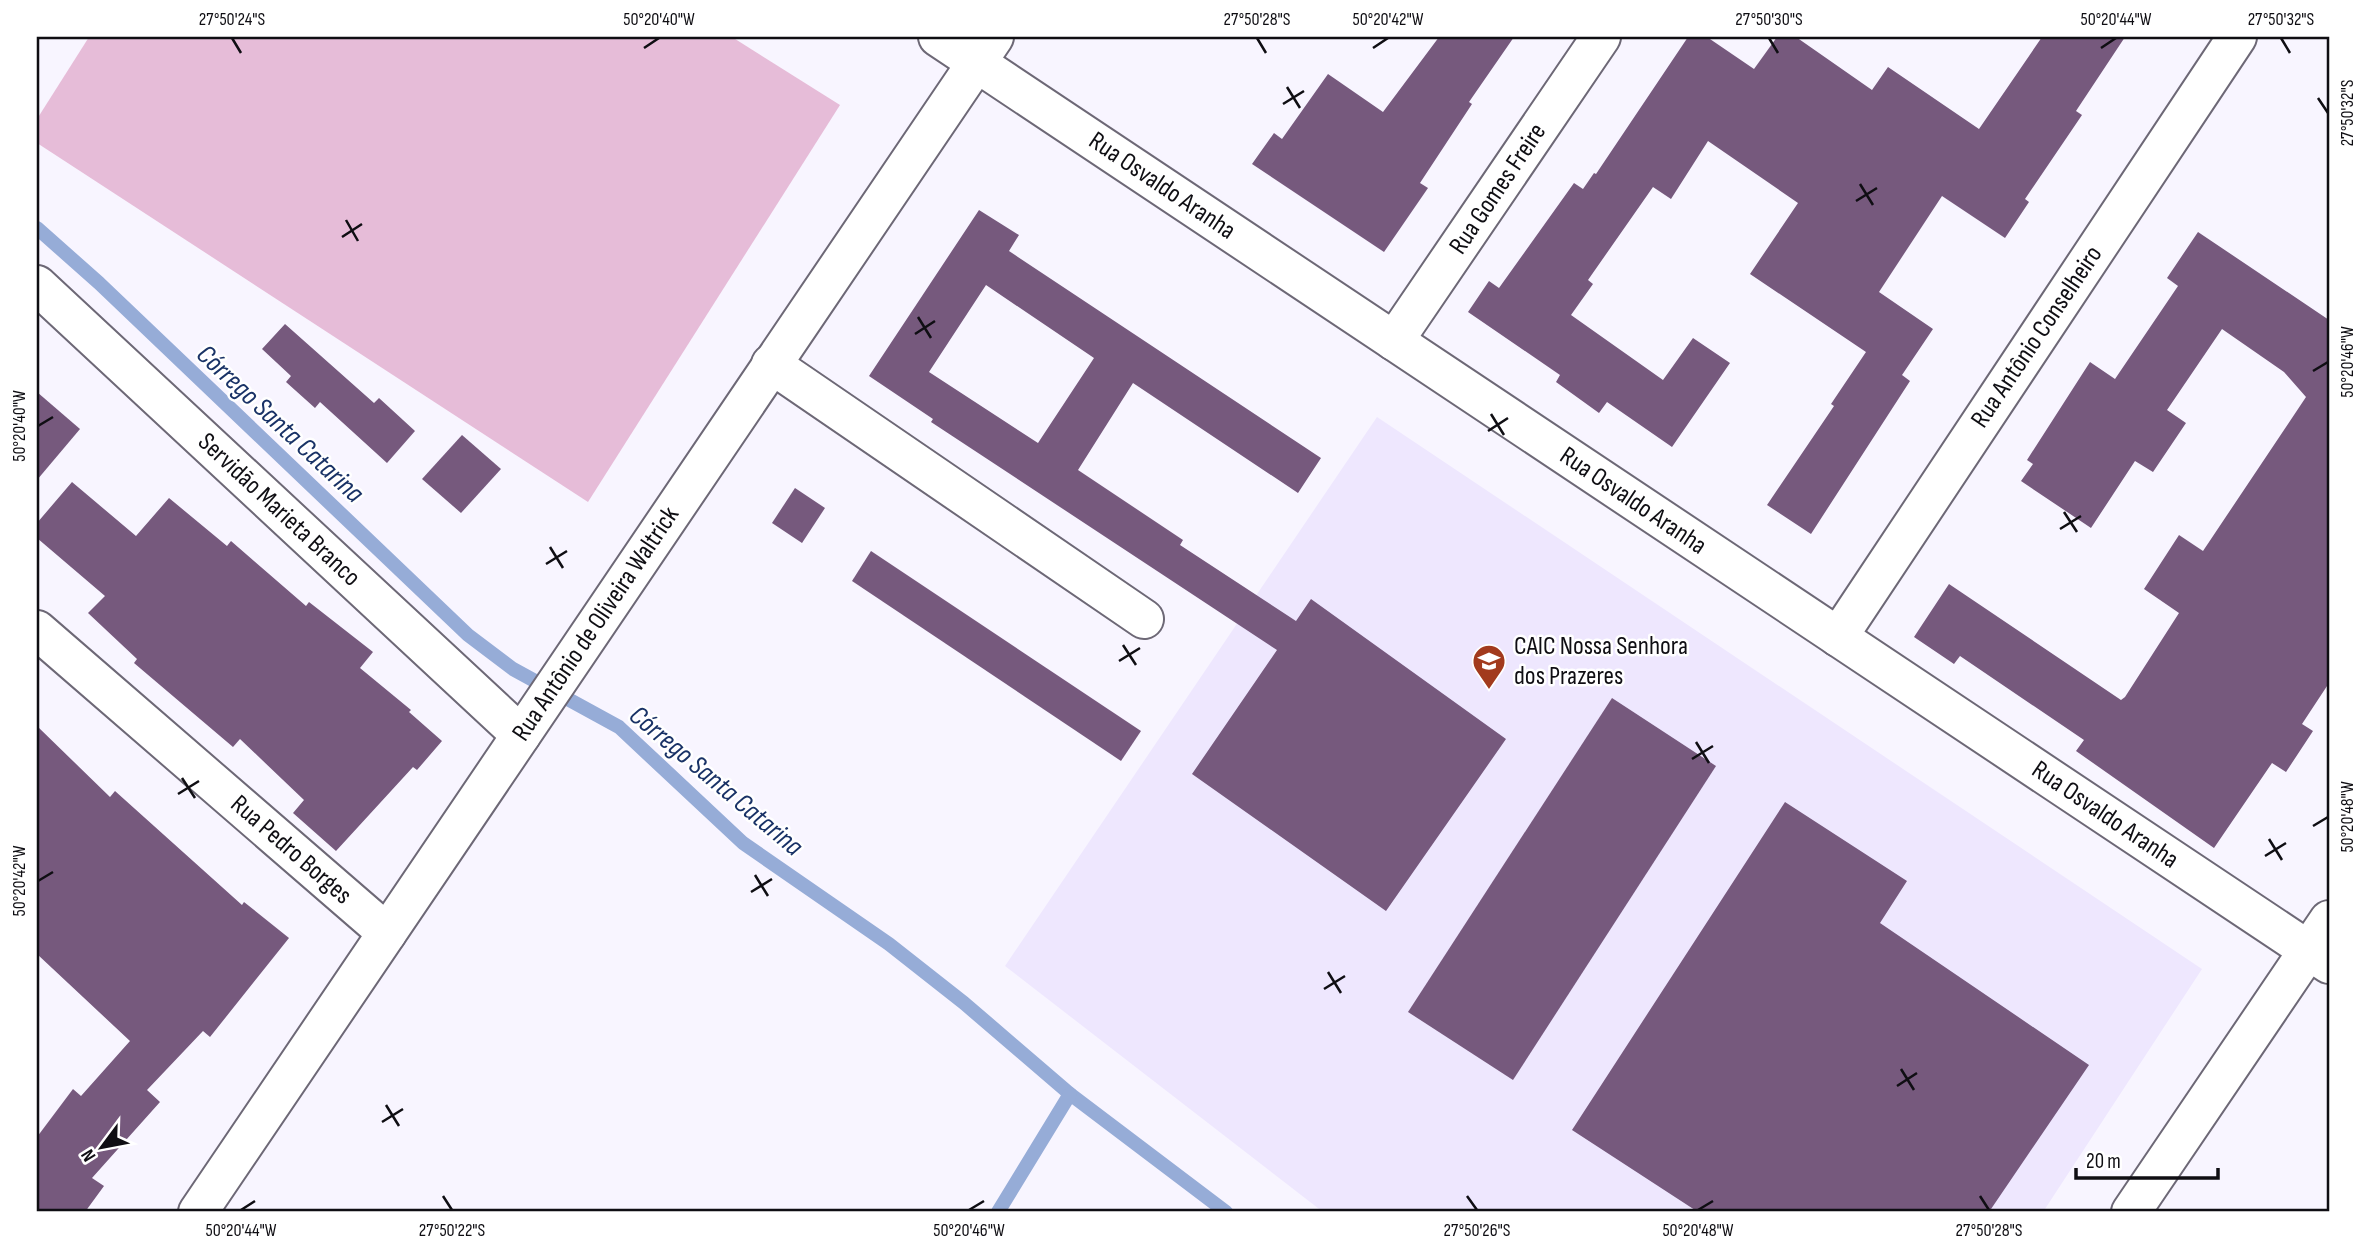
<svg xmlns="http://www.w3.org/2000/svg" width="2366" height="1249" font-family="'Sofia Sans Condensed',sans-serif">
<rect width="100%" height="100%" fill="#f8f5ff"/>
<path fill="#eee7fe" d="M1377 417 2202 969 2043 1212H1323L1005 966Z"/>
<path fill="#e6bcd8" d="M89 37H732L840 105 588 502 37 143V119Z"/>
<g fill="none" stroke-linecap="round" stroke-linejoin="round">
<g stroke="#96acd7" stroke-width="14">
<path d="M37 228 99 283 468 635 513 669 619 727 743 843 889 944 964 1003 1070 1094 1226 1212"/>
<path d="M998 1212 1070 1094"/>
</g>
</g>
<g fill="#76597d" fill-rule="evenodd">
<path d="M1439 37H1514L1469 102 1472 104 1420 183 1428 188 1384 252 1252 164 1274 133 1282 139 1328 74 1383 112Z"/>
<path d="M1688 37H1707L1754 69 1777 37H1796L1872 90 1888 67 1979 129 2042 37H2125L2076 111 2082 115 2025 199 2029 202 2005 238 1942 196 1879 292 1933 329 1902 375 1910 381 1811 534 1767 505 1834 406 1831 404 1866 352 1750 274 1798 203 1708 141 1671 199 1653 187 1588 280 1593 284 1571 315 1663 380 1693 338 1730 363 1672 447 1607 402 1599 413 1556 382 1560 375 1468 312 1489 281 1499 288 1574 183 1583 189 1594 173 1596 174Z"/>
<path d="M979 210 1019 235 1009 251 1321 458 1298 493 1133 383 1078 470 1183 540 1180 545 1296 621 1311 599 1506 739 1386 911 1192 774 1277 650 931 422 933 419 869 376ZM986 285 1094 358 1038 443 929 372Z"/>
<path d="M2198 232 2329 320V683L2302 724 2313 731 2286 772 2272 763 2214 848 2076 751 2084 740 1960 656 1954 664 1914 637 1949 584 2121 700 2125 697 2179 613 2144 589 2179 535 2203 551 2306 397 2284 372 2222 329 2167 410 2186 423 2153 472 2135 461 2091 528 2021 481 2033 464 2027 460 2090 362 2115 379 2178 286 2167 278Z"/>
<path d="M285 324 374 403 379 398 415 431 387 463 320 402 315 408 286 382 291 376 262 349Z"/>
<path d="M37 392 80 429 37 480Z"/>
<path d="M462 435 501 469 461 513 422 479Z"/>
<path d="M72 482 136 536 169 498 227 546 231 541 306 606 309 602 373 652 360 668 411 710 409 712 442 741 417 770 413 767 336 851 293 813 304 800 240 739 233 747 134 663 137 659 88 613 105 596 37 538V523Z"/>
<path d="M795 488 825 508 802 543 772 523Z"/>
<path d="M871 551 1141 731 1121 761 852 581Z"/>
<path d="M1612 698 1716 766 1513 1080 1408 1012Z"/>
<path d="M37 726 110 797 115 791 242 905 244 902 289 938 210 1037 203 1031 147 1090 160 1102 92 1178 104 1186 85 1212H37V1137L73 1089 81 1096 130 1041 37 954Z"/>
<path d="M1785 802 1907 881 1880 923 2089 1065 1989 1212H1698L1572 1130Z"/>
</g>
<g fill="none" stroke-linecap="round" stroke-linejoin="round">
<defs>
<g id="minor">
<path d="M938 37 2329 964"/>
<path d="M37 285 521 735"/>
<path d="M1394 341 1601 37"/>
<path d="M771 364 1144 619"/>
<path d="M37 630 387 933"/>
<path d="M1838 637 2237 37"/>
<path d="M198 1212 994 37"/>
<path d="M2131 1212 2329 920"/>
</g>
</defs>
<use href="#minor" stroke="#6d6876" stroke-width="42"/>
<use href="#minor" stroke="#fff" stroke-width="38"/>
</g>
<path fill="none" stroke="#0f0e13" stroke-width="2.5" d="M232 38 241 53M1257 38 1266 53M1769 38 1778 53M2281 38 2290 53M644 48 659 38M1373 48 1388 38M2101 48 2116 38M1287 87 1300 108M2318 98 2328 113M1283 104 1304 91M1860 184 1873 205M1856 201 1877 188M346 220 358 241M342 237 362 224M918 317 931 338M915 334 935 321M2313 371 2328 362M1491 414 1504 435M38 426 53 417M1488 431 1508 418M2064 512 2077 532M2060 529 2081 516M550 547 563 568M546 564 567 551M1123 645 1136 665M1119 661 1140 648M1696 742 1709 763M1692 759 1713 746M182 778 195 798M178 794 199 781M2313 826 2328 817M2269 839 2282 860M2265 856 2286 843M755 875 768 896M38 881 53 872M751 892 772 879M1328 972 1341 993M1324 989 1345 976M1901 1069 1914 1090M1897 1086 1917 1073M386 1105 399 1126M382 1122 403 1109M443 1196 452 1210M1467 1196 1477 1210M1980 1196 1989 1210M241 1210 255 1201M969 1210 984 1201M1698 1210 1713 1201"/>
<defs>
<symbol id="school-pin" viewBox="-11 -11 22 30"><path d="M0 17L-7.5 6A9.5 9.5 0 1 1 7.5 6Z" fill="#a23a1d" stroke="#fff"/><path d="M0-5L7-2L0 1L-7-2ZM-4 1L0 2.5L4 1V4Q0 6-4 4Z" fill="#fff"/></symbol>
</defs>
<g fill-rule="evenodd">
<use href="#school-pin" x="1470" y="642" width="38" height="52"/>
</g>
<g text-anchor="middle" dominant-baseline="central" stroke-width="5" stroke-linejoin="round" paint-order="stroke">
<g font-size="26" fill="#0f0e13" stroke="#fff">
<text transform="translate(1162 186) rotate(34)">Rua Osvaldo Aranha</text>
<text transform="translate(1498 189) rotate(-56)">Rua Gomes Freire</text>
<text transform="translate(2037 337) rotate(-56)">Rua Antônio Conselheiro</text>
<text transform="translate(1633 501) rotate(34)">Rua Osvaldo Aranha</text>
<text transform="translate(279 510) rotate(43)">Servidão Marieta Branco</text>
<text transform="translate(596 624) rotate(-56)">Rua Antônio de Oliveira Waltrick</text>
<text transform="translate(2105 815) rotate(34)">Rua Osvaldo Aranha</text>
<text transform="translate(291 850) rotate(41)">Rua Pedro Borges</text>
</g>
<g font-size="26" fill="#0f0e13" stroke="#fff" text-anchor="start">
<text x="1514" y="646">CAIC Nossa Senhora<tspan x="1514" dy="30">dos Prazeres</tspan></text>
</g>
<g font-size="28" font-style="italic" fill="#193266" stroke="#fff">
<text transform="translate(280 424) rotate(43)">Córrego Santa Catarina</text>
<text transform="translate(716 781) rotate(40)">Córrego Santa Catarina</text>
</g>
</g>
<rect width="2366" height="1249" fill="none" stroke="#ffffff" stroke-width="77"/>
<g transform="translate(102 1147) rotate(238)" stroke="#ffffff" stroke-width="5" paint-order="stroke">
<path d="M0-5L12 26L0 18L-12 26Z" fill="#0f0e13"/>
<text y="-10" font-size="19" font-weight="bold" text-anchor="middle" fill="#0f0e13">N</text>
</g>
<path d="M2076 1168v10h142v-10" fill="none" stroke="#0f0e13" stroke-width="3.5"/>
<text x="2086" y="1168" font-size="21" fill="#0f0e13" stroke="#ffffff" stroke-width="5" paint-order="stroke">20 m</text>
<rect x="38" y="38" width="2290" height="1172" fill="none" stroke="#0f0e13" stroke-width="2.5"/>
<g font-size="18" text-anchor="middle" fill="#0f0e13">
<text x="232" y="25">27°50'24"S</text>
<text x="659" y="25">50°20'40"W</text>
<text x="1257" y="25">27°50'28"S</text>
<text x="1388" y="25">50°20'42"W</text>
<text x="1769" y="25">27°50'30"S</text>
<text x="2116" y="25">50°20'44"W</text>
<text x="2281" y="25">27°50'32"S</text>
<text transform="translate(2347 113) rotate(-90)" y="6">27°50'32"S</text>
<text transform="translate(2347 362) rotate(-90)" y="6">50°20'46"W</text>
<text transform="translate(19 426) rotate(-90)" y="6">50°20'40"W</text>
<text transform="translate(2347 817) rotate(-90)" y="6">50°20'48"W</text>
<text transform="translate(19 881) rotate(-90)" y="6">50°20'42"W</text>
<text x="241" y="1236">50°20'44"W</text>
<text x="452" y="1236">27°50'22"S</text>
<text x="969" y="1236">50°20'46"W</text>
<text x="1477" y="1236">27°50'26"S</text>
<text x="1698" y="1236">50°20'48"W</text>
<text x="1989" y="1236">27°50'28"S</text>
</g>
</svg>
